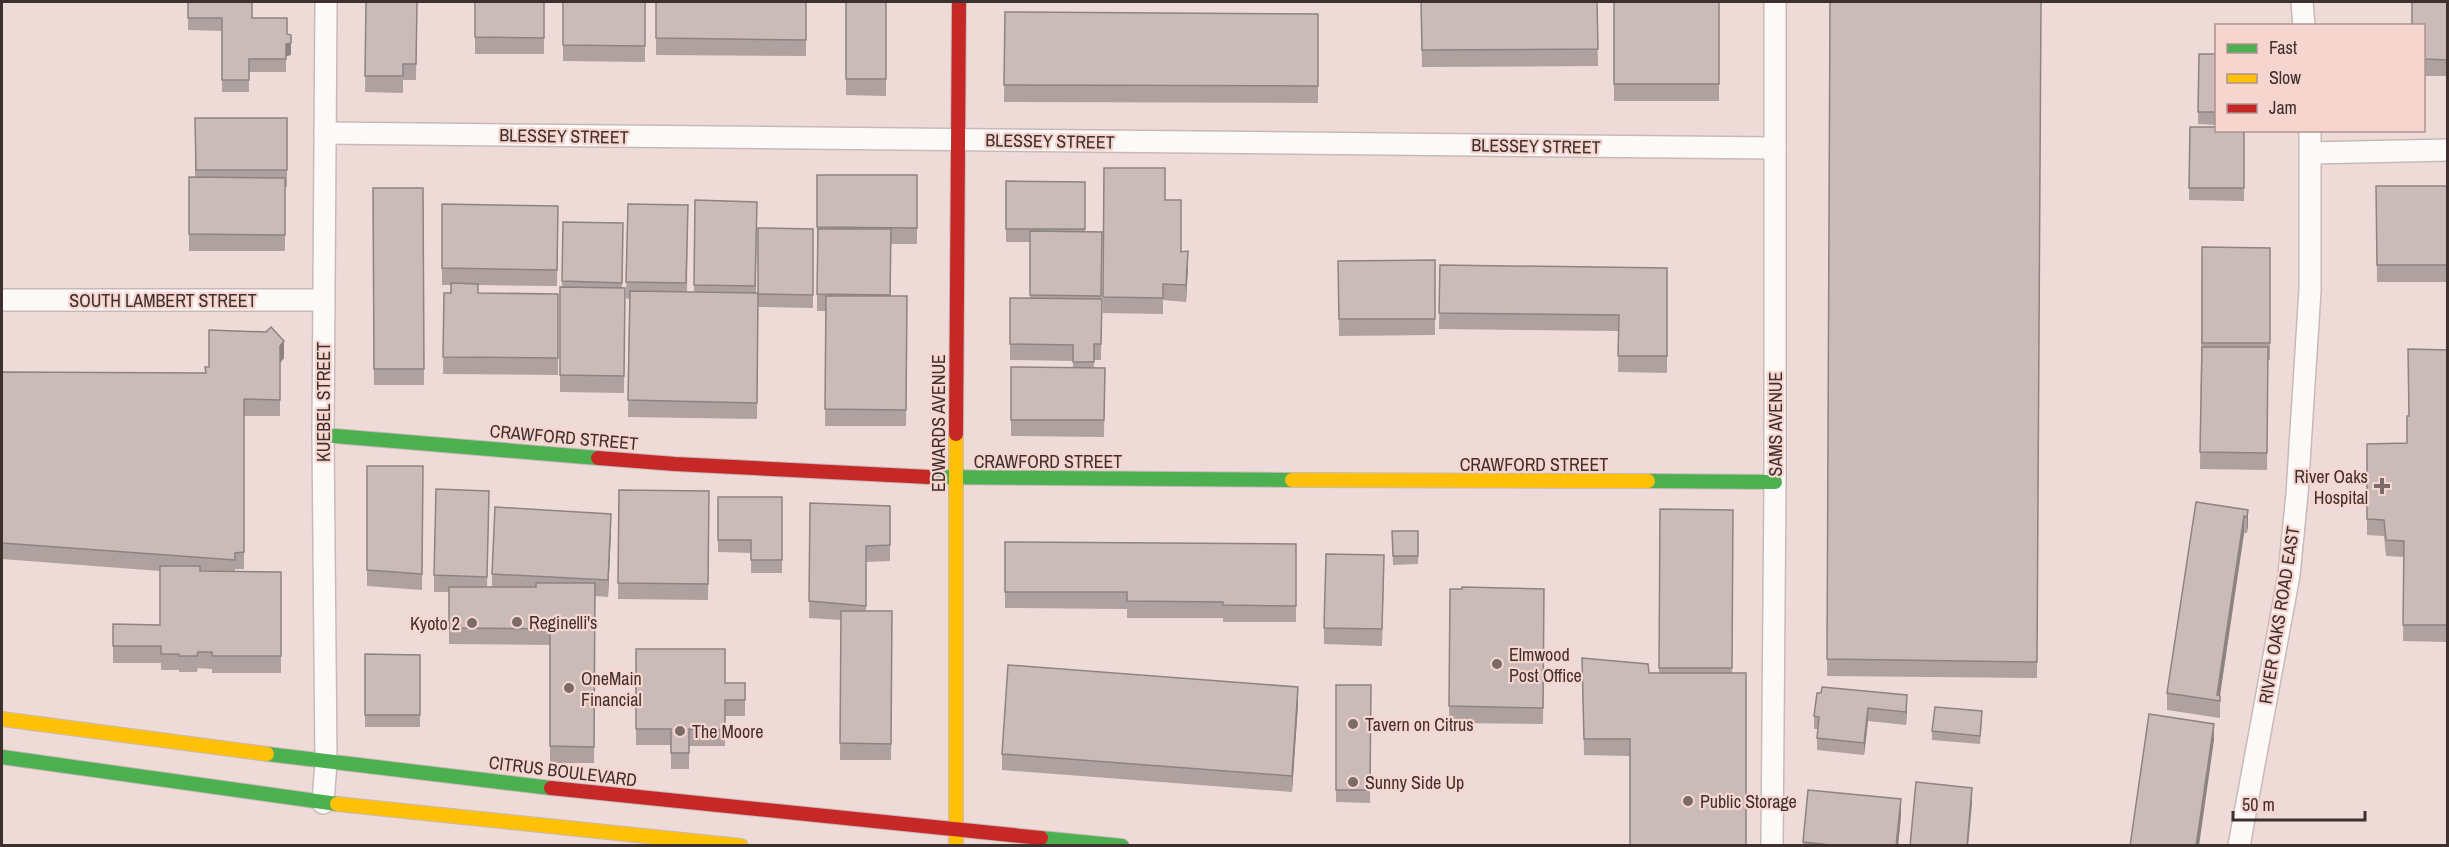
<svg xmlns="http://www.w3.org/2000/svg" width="2449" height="847" font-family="'Archivo Narrow',sans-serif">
<rect width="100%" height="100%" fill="#eedbd8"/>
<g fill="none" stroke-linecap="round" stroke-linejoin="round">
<defs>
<g id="street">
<path d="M2302 2 2304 26"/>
<path d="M325 133 1775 148"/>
<path d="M2311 153 2448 150"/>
<path d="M2 300H324"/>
<path d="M323 803 326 762 323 435 326 2"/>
<path d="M1772 846 1775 482V2"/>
<path d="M2239 846 2289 575 2297 494 2310 290V130"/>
</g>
<g id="fast">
<path d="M323 435 598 458"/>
<path d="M929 477 1292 480"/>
<path d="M1648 481 1775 482"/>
<path d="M267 754 551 788"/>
<path d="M2 757 337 804"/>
<path d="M1041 838 1122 846"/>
</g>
<g id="slow">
<path d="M1292 480 1648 481"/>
<path d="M2 719 267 754"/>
<path d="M337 804 741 846"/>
<path d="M956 846V434"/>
</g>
<g id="jam">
<path d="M956 434 959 2"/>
<path d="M598 458 675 464 929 477"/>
<path d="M551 788 1041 838"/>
</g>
</defs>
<use href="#street" stroke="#c8b9b7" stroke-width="24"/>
<use href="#fast" stroke="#c8b9b7" stroke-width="16"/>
<use href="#slow" stroke="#c8b9b7" stroke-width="16"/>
<use href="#jam" stroke="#c8b9b7" stroke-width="16"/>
<use href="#street" stroke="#fcfaf9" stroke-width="21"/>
<use href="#fast" stroke="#4caf50" stroke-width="14"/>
<use href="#slow" stroke="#ffc107" stroke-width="14"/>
<use href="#jam" stroke="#c62828" stroke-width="14"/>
</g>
<g fill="#aea19f">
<path d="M188 2 252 18 287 34 291 35V55L286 56V72H249V92H222V31L188 30Z"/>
<path d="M366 2H417L416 80H403V93L365 92Z"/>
<rect x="475" y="2" width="69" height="52"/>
<path d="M563 2H645V62L563 61Z"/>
<path d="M656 2H806V56L656 55Z"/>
<path d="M846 2H886V96L846 95Z"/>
<path d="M1421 2H1597L1598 66 1422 67Z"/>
<rect x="1614" y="2" width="105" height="99"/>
<path d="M1830 2H2041L2037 678 1827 676Z"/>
<path d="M2448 2V76H2424V26Z"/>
<path d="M1005 12 1318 14V103L1004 102Z"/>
<path d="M2199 54H2217V125L2198 124Z"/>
<path d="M195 118H287V187H285V251H189V177H195Z"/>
<path d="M2190 127 2244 130V201L2189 200Z"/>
<path d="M1104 168 1165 200 1181 252 1188 267 1186 302 1163 300V314L1103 313Z"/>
<path d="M817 175H917V244H891V296H907L906 426H825L826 311H817Z"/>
<path d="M1006 181 1085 182V231L1102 232 1101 360H1094V368H1105L1104 437 1011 436V367L1073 368V361L1010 360V298L1030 299V242H1006Z"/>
<path d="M2376 186H2448V282H2377Z"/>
<path d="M373 188H423L424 385H374Z"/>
<path d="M695 200 757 202 756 293H758L813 229V308L758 307 757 419 628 417 629 299 626 298 628 204 688 205 687 292H694Z"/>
<path d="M442 204 558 206 557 286 478 285V293L558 294V375L443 374 444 293H451V285H442Z"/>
<path d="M623 223 622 288H625L624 393 560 392V287H562V281Z"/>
<path d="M2202 247 2270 248V360H2268L2267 470 2200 469Z"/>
<path d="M1435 260V335L1339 336 1338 261Z"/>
<path d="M1440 265 1667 268V373L1618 372 1619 331 1439 329Z"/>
<path d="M2448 350V642L2403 641 2404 557 2386 556 2384 536 2367 535V444L2407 443 2409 416Z"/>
<path d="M284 358 280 363V416H244V569H235V572H281V673H212V669L198 668 197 672H179V670H161V663H113V624L160 625V571L2 559V372L205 373 209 367Z"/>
<path d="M367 466H423L422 590 367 586Z"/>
<path d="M619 490 709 491 708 600 618 599Z"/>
<path d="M718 497H782V573H751V553L718 552Z"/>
<path d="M2196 502 2248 510 2247 533H2244L2220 696V718L2167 710V693Z"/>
<path d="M810 503 890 506V561L866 562V611H892L891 760H840L841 620 809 618Z"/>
<path d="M489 507 487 587H492V574L611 530 608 597 595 596 594 763H550V645L449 644V592H434V575Z"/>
<path d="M1660 509 1733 510 1732 673 1630 756 1584 755 1582 658 1649 673H1659Z"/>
<path d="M1392 531H1418V564L1393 565Z"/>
<path d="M1005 542 1296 544V622H1223V618H1127V609L1005 608Z"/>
<path d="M1384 572 1382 646 1324 644V628Z"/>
<path d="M1450 589H1544L1543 724 1449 723Z"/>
<path d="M636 649 725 683H745V716H725V746H689V769H671V745H636Z"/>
<path d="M365 654 420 655V727H365Z"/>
<path d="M1336 685H1371L1370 803 1336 802Z"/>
<path d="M1817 693 1907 708 1906 725 1868 721 1864 755 1817 750V729H1814V716Z"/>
<path d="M1298 704 1292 792 1002 770V754Z"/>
<path d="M1982 720 1980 744 1932 740V731Z"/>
<path d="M1901 815 1898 846H1803V842Z"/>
</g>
<g fill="#8d8382">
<path d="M291 43V55L286 56V44Z"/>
<path d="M1188 251V267L1186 302V285Z"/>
<path d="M284 341V358L280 363V346Z"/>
<path d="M2248 510V526L2247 533V517Z"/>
<path d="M611 514V530L608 597V580Z"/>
<path d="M2244 516V533L2219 701 2217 695Z"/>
<path d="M1298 687V704L1292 792V776Z"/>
<path d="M1907 695V708L1906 725V712Z"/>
<path d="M1868 708V721L1864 755V743Z"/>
<path d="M2214 724V740L2199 846H2196Z"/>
<path d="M1972 788V804L1968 846H1967Z"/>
<path d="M1901 799V815L1898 846H1896Z"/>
</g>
<g fill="#cabbb9" stroke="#8d8382" stroke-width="1.5">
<path d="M188 2H252V18H287V34L291 35V43L286 44V59H249V80H222V18H188Z"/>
<path d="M366 2H417L416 64H403V76H365Z"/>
<path d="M475 2H544V38L475 37Z"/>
<path d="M563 2H645V46L563 45Z"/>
<path d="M656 2H806V40L656 38Z"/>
<rect x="846" y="2" width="40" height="77"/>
<path d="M1421 2H1597L1598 49 1422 50Z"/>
<rect x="1614" y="2" width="105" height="82"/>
<path d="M1830 2H2041L2037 662 1827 659Z"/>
<path d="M2412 2H2448V60L2424 59V26H2412Z"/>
<path d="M1005 12 1318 14V86L1004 85Z"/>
<path d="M2199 54H2217V112H2198Z"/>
<path d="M195 118H287V170H196Z"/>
<path d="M2190 127H2217V130H2244V188H2189Z"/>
<path d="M1104 168H1165V200H1181V252L1188 251 1186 285 1163 284V298L1103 297Z"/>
<path d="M817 175H917V228L817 227Z"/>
<path d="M189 177 285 178V235L189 234Z"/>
<path d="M1006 181 1085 182V229H1006Z"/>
<path d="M2376 186H2448V265H2377Z"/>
<path d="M373 188H423L424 369H374Z"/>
<path d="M695 200 757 202 755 286 694 285Z"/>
<path d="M442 204 558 206 557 270 442 268Z"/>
<path d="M628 204 688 205 686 283 626 282Z"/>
<path d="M563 222 623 223 622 283 562 281Z"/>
<path d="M758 228 813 229V295L758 294Z"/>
<path d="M818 229H891L890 295 817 294Z"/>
<path d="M1030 231 1102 232 1101 296 1030 295Z"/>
<path d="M2202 247 2270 248V343H2202Z"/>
<path d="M1435 260V319H1339L1338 261Z"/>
<path d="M1440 265 1667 268V356H1618L1619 315 1439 313Z"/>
<path d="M451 283 478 284V293L558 294V358L443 357 444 293H451Z"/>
<path d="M560 287 625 288 624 376 560 375Z"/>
<path d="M630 291 758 293 757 403 628 400Z"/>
<path d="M826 296H907L906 410 825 409Z"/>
<path d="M1010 298 1102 299 1101 344H1094V362H1073V345L1010 344Z"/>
<path d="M271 327 284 341 280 346V400L244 399V552L235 553V560L2 543V372L206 373 205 367H209V330L266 332Z"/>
<path d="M2202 347H2268L2267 453 2200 452Z"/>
<path d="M2408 349 2448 350V625H2403L2404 541 2386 540 2384 520 2367 519V444L2407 443V416H2409Z"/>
<path d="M1011 367 1105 368 1104 420H1011Z"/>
<path d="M367 466H423L422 574 367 570Z"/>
<path d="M436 489 489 491 487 577 434 575Z"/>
<path d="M619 490 709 491 708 584 618 583Z"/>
<path d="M718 497H782V560H751V540H718Z"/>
<path d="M2196 502 2248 510 2247 517 2244 516 2217 695 2220 696V701L2167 693Z"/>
<path d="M810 503 890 506V545L866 546V606L809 601Z"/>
<path d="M495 507 611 514 608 580 492 574Z"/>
<path d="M1660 509 1733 510 1732 668H1659Z"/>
<path d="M1392 531H1418V556H1393Z"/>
<path d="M1005 542 1296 544V606L1223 605V602L1127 601V592H1005Z"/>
<path d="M1326 554 1384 555 1382 629 1324 628Z"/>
<path d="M160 566H200V571L281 572V656H212V652H198L197 656H179V654H161V646H113V624L160 625Z"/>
<path d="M536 583H595L594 747 550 746V629L449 628V587H536Z"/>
<path d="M1462 587 1544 589 1543 708 1449 706 1450 589H1462Z"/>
<path d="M841 611H892L891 744 840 743Z"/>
<path d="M636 649H725V683H745V700H725V730L689 729V753H671V729H636Z"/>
<path d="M365 654 420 655V715H365Z"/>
<path d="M1582 658 1648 664 1649 673H1746V846H1630V739H1584Z"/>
<path d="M1008 665 1298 687 1292 776 1002 754Z"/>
<path d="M1336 685H1371L1370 790H1336Z"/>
<path d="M1822 687 1907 695 1906 712 1868 708 1864 743 1817 738 1819 717 1814 716 1817 693H1821Z"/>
<path d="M1935 707 1982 711 1980 736 1932 731Z"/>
<path d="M2149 714 2214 724 2196 846H2130Z"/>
<path d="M1916 782 1972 788 1967 846H1910Z"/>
<path d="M1808 790 1901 799 1896 846H1839L1803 842Z"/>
</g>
<g fill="#7b6c6a" stroke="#f7d5cf" stroke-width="2">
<path d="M2379 477h6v6h6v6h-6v6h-6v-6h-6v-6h6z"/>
<circle cx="517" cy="622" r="6"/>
<circle cx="472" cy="623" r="6"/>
<circle cx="1497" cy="664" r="6"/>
<circle cx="569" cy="688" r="6"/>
<circle cx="1353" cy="724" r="6"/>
<circle cx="680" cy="731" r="6"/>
<circle cx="1353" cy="782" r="6"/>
<circle cx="1688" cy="801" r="6"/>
</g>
<g text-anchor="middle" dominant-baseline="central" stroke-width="4.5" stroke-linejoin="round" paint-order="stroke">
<g font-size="18" fill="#3d302e" stroke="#f7d5cf">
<text transform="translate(564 136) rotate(1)">BLESSEY STREET</text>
<text transform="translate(1050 141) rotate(1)">BLESSEY STREET</text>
<text transform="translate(1536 146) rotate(1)">BLESSEY STREET</text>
<text x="163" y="300">SOUTH LAMBERT STREET</text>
<text transform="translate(323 402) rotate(-90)">KUEBEL STREET</text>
<text transform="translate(938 423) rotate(-90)">EDWARDS AVENUE</text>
<text transform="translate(1775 424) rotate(-90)">SAMS AVENUE</text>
<text transform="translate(564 437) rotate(5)">CRAWFORD STREET</text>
<text x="1048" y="461">CRAWFORD STREET</text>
<text x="1534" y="464">CRAWFORD STREET</text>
<text transform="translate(2279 615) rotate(-81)">RIVER OAKS ROAD EAST</text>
<text transform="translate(563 771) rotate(7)">CITRUS BOULEVARD</text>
</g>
<g font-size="18" fill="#3d302e" stroke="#f7d5cf" text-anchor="start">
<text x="2368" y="476" text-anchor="end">River Oaks<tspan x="2368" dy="21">Hospital</tspan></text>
<text x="529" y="622">Reginelli's</text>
<text x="460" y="623" text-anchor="end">Kyoto 2</text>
<text x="1509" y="654">Elmwood<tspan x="1509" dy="21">Post Office</tspan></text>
<text x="581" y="678">OneMain<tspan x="581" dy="21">Financial</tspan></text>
<text x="1365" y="724">Tavern on Citrus</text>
<text x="692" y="731">The Moore</text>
<text x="1365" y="782">Sunny Side Up</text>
<text x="1700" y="801">Public Storage</text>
</g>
</g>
<rect width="2449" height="847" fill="none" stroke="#3d302e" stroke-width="6"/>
<rect x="2215" y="24" width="210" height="108" fill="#f7d5cf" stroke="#ad938f" stroke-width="1.5"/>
<rect x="2227" y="44" width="30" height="9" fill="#4caf50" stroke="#ad938f" stroke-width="1.5"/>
<text x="2269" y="54" font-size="18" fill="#3d302e">Fast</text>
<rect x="2227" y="74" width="30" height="9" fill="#ffc107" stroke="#ad938f" stroke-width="1.5"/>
<text x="2269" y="84" font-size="18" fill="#3d302e">Slow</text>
<rect x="2227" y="104" width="30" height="9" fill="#c62828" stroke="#ad938f" stroke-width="1.5"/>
<text x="2269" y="114" font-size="18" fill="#3d302e">Jam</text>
<path d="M2233 811v9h132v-9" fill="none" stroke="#3d302e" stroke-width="3"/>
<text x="2242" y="811" font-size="18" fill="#3d302e" stroke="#f7d5cf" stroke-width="4.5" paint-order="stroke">50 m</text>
</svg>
